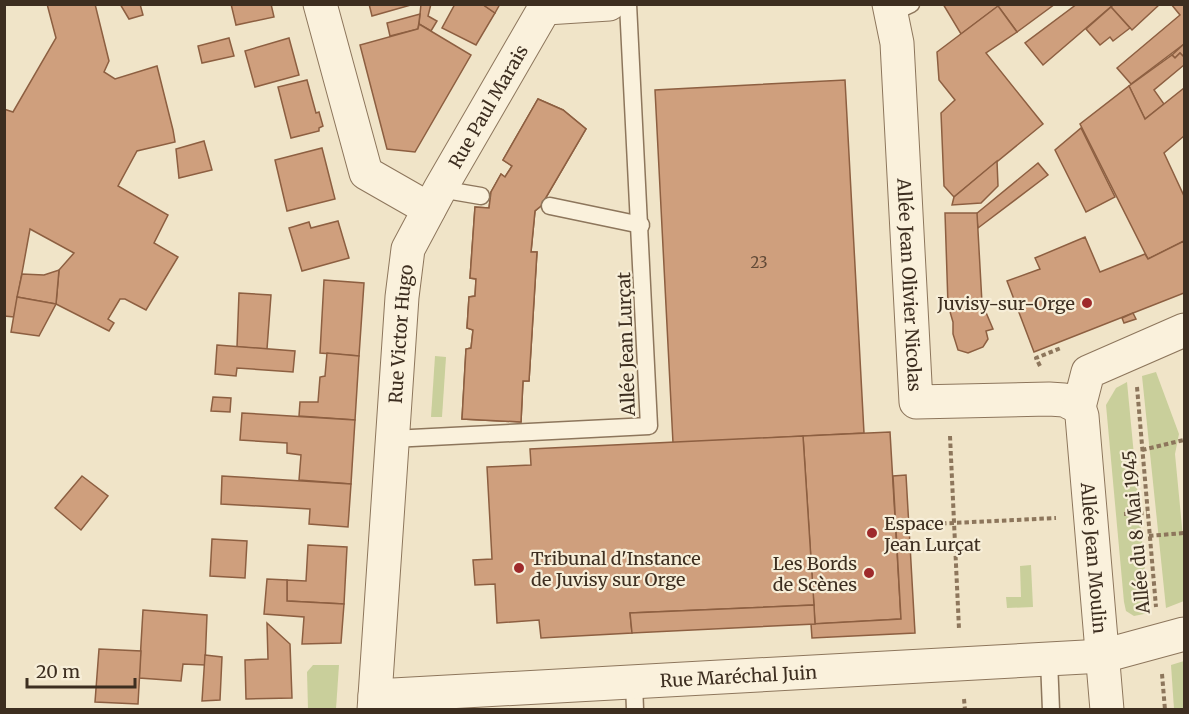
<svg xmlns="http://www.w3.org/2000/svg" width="1189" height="714" font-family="Merriweather,serif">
<rect width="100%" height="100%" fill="#f0e4c8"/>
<g fill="#c9cf9b">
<path d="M435 356 446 357 442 417H431Z"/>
<path d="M1156 372 1179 434 1175 454 1184 548V601L1166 608 1142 376Z"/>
<path d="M1127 382 1149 613 1134 616 1126 611 1124 602 1106 405 1116 388Z"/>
<path d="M1031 565 1033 607 1007 608 1006 597H1021L1020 566Z"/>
<path d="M1184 661V709H1174L1171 665Z"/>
<path d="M313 665H339L336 709H308L307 672Z"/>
</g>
<g fill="#cf9f7d" stroke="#8d5f41" stroke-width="1.5">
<path d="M47 4H95L109 61 104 72 115 79 157 66 173 130 175 142 137 151 118 186 168 215 154 243 178 257 146 310 125 299H120L108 319 114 323 109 331 56 304 59 270 74 253 30 229 14 317 4 316V109L13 112 56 38Z"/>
<path d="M120 4H140L143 15 129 19Z"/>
<path d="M231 4H271L274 17 236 25Z"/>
<path d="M369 4H411V5L372 16Z"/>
<path d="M421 4H431L428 16 437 21 431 31 419 24Z"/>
<path d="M455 4H482L495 13 476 45 442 28Z"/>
<path d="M482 4H500L495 13Z"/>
<path d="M943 4H1001L961 34Z"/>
<path d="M1001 4H1055L1017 32 998 6Z"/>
<path d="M1077 4H1114L1043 65 1025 43Z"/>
<path d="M1114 4H1160L1132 30 1111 7Z"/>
<path d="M1171 4H1184V44L1131 84 1117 68 1180 15Z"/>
<path d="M998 6 1017 32 986 53 1043 124 954 197 944 186 941 113 955 100 939 80 937 52Z"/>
<path d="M1111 7 1130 28 1113 41 1110 37 1100 45 1086 29Z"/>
<path d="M420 14 418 29 390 36 387 23Z"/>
<path d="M419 24 471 55 415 152 387 149 360 45 418 29Z"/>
<path d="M229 38 234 56 202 63 198 46Z"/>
<path d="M289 38 299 75 255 87 245 51Z"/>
<path d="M1184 44V57L1180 53 1175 58 1172 55Z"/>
<path d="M1180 53 1184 57V65L1154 90 1164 104 1145 119 1129 86 1172 55 1175 58Z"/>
<path d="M307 80 316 113 319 112 323 126 319 128V131L291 138 278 87Z"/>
<path d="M845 80 864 433 673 443 655 90Z"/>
<path d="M1129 86 1145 119 1184 88V136L1164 153 1184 196V241L1148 259 1080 124Z"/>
<path d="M538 99 563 110 586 129 541 206 535 211 531 252H537L529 381H523L521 422 462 419 466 349 471 348 473 330 467 328 469 297 475 296 476 279 470 278 475 207 489 208 491 192 501 174 505 177 512 166 503 160Z"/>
<path d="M538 99 563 110 586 129 541 206 535 211 531 252H537L529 381H523L521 422 462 419 466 349 471 348 473 330 467 328 469 297 475 296 476 279 470 278 475 207 489 208 491 192 501 174 505 177 512 166 503 160Z"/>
<path d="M1081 128 1115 197 1086 212 1055 150Z"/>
<path d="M204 141 212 170 179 178 176 149Z"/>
<path d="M322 148 335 199 287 211 275 160Z"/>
<path d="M997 161 998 186 981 203 952 205 954 197Z"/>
<path d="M1038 163 1048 175 978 228 976 214Z"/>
<path d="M945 213H977L982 303 993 329 986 331 988 339 983 347 968 353 958 350 953 334V322L948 305Z"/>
<path d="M338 221 349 258 302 271 289 228 309 222 311 228Z"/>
<path d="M1085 237 1100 272 1145 254 1148 259 1184 241V293L1034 352 1007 281 1040 269 1035 258Z"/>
<path d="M59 270 56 304 17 297 22 274 44 275Z"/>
<path d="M324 280 364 283 359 356 320 353Z"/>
<path d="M239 293 271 295 267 349 237 347Z"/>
<path d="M17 297 56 304 39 336 11 332Z"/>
<path d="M1133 313 1136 319 1124 323 1122 318Z"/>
<path d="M217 345 295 351 293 372 237 368 236 376 215 374Z"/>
<path d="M327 353 359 356 355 420 299 416 300 402H318L320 377 325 376Z"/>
<path d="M213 397 231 398 230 412 211 411Z"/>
<path d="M242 413 355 420 351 484 299 480 301 455 287 453V443L240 440Z"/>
<path d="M890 432 901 619 815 624 803 436Z"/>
<path d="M803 436 814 605 630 613 632 633 541 638 539 620 497 623 495 584 475 585 473 560 492 559 487 467 531 465 530 449Z"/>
<path d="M906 475 915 633 812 638 811 624 901 619 893 476Z"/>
<path d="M82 476 108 496 81 530 55 508Z"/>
<path d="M222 476 351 484 348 527 309 524 310 509 221 504Z"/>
<path d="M212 539 247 541 245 578 210 576Z"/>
<path d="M308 545 347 547 344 604 287 601V580L306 581Z"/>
<path d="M267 579 287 580V601L344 604 341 643 302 644 304 617 264 614Z"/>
<path d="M814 605 815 624 632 633 630 613Z"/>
<path d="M143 610 207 615 205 665 183 664 181 681 139 678Z"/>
<path d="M267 623 290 644 292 698 246 699 245 660 268 659Z"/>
<path d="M99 649 141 651 138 704 95 702Z"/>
<path d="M205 655 222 657 220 700 202 701Z"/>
</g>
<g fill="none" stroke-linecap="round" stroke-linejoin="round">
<defs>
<g id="service">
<path d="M892 13 911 4"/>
<path d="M440 189 481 196"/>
<path d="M550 206 641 225"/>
<path d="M392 439 649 426 628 4"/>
<path d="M1049 660 1051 710"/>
<path d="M634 682 635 710"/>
</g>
<g id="minor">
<path id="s1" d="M889 4 897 43 916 402 1049 399 1064 400 1079 407 1088 372 1184 330"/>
<path d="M546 8 609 4"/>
<path id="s2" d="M1079 407 1082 416 1107 710"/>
<path id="s3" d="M375 696 402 297 408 249 440 189 547 4"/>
</g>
<g id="tertiary">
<path d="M320 4 366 173 429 209"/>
<path id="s4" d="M374 710 375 696 1103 656 1184 634"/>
</g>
</defs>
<use href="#service" stroke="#8d765c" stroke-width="19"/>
<use href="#minor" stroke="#8d765c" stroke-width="35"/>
<use href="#tertiary" stroke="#8d765c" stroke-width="35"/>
<g stroke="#8d765c" stroke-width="4" stroke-dasharray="4.5 3" stroke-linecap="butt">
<path d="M1040 366 1036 358 1061 348"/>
<path d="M1137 387 1156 607"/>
<path d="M950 436 959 629"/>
<path d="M1142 450 1184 440"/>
<path d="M1124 514 1147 513"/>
<path d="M912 525 1056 518"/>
<path d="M1149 536 1184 533"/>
<path d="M1162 674 1165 710"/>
<path d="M964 699 965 710"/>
</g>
<use href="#service" stroke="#faf1dc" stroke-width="16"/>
<use href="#minor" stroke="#faf1dc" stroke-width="33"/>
<use href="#tertiary" stroke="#faf1dc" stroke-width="33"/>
</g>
<g fill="#9e2a2b" stroke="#f7eed8" stroke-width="2">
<circle cx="1087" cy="303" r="6"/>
<circle cx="872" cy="533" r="6"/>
<circle cx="519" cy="568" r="6"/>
<circle cx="869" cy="573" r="6"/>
</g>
<g text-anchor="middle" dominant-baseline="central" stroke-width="4.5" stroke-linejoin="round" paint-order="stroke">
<g font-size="15" fill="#624a37">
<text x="759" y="262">23</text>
</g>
<g font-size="18" fill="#3d2e20" stroke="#f7eed8">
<text stroke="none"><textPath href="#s3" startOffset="612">Rue Paul Marais</textPath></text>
<text stroke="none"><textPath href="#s1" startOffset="282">Allée Jean Olivier Nicolas</textPath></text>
<text stroke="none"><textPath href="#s3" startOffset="363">Rue Victor Hugo</textPath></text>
<text transform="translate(626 344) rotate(-92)">Allée Jean Lurçat</text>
<text transform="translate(1136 532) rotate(-95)">Allée du 8 Mai 1945</text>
<text stroke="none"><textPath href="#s2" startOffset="152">Allée Jean Moulin</textPath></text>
<text stroke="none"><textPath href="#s4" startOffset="378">Rue Maréchal Juin</textPath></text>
</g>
<g font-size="18" fill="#3d2e20" stroke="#f7eed8" text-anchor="end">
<text x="1075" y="303">Juvisy-sur-Orge</text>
<text x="884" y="523" text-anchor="start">Espace<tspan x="884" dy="21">Jean Lurçat</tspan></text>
<text x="531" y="558" text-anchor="start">Tribunal d'Instance<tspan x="531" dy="21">de Juvisy sur Orge</tspan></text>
<text x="857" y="563">Les Bords<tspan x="857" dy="21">de Scènes</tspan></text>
</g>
</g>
<rect width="1189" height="714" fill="none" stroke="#3d2e20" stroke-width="12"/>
<path d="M27 678v9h108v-9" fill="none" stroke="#3d2e20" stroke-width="3"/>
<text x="36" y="678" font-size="18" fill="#3d2e20" stroke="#f7eed8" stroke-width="4.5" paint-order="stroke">20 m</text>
</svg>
